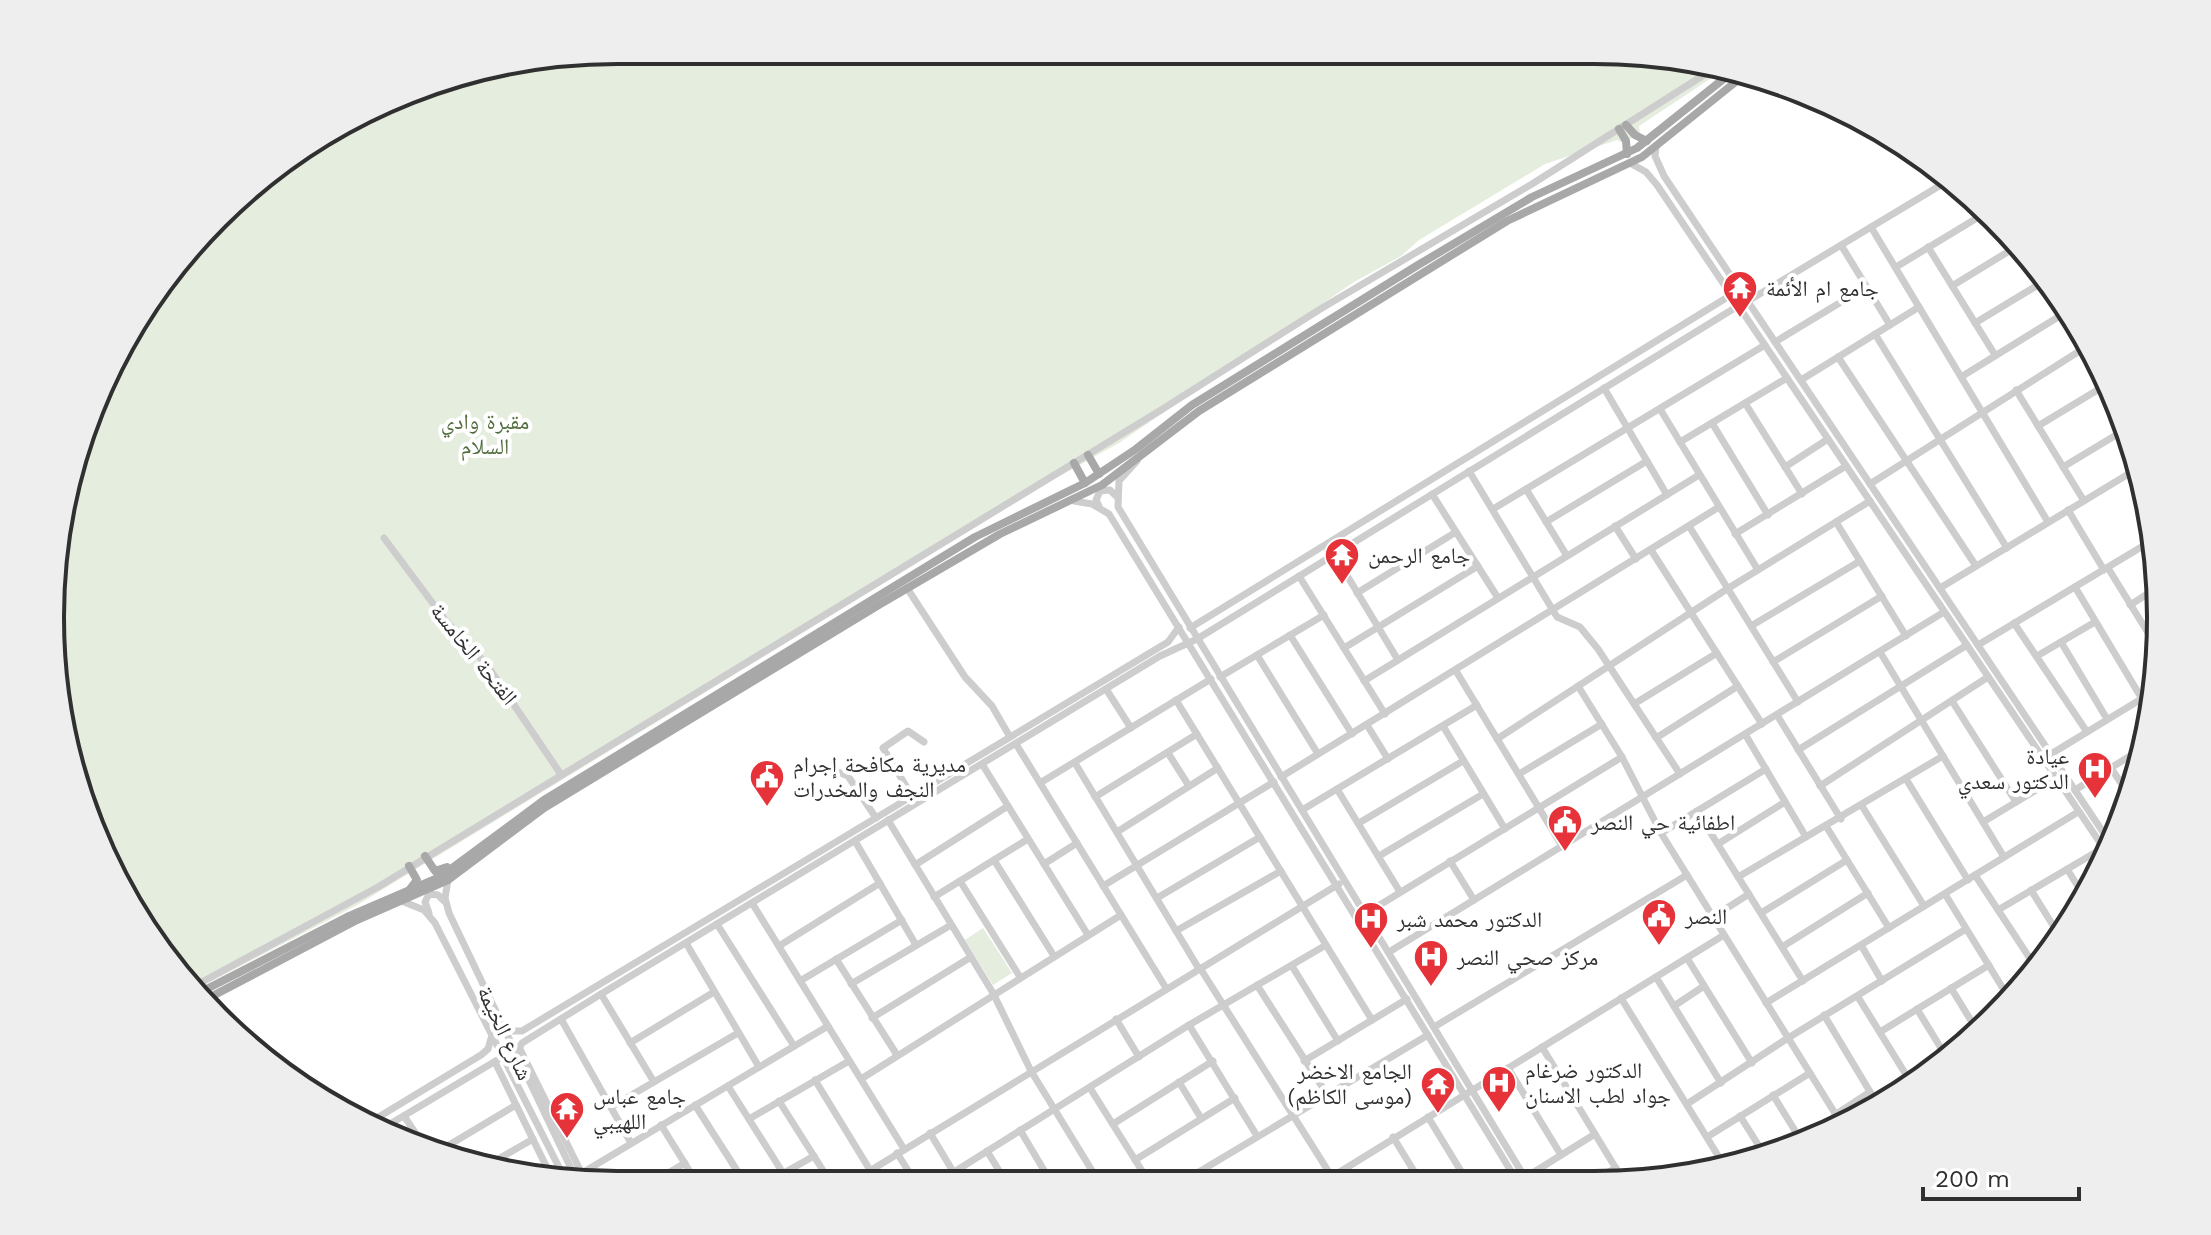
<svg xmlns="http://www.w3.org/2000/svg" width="2211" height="1235" font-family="'Work Sans','Noto Naskh Arabic',sans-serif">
<rect width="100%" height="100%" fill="#fff"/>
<g fill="#e5edde">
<path d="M618 50 1630 51 1728 67 1639 126 1640 133 1624 143 1617 140 1545 164 1419 240 1401 256 1354 282 1119 443 1051 481 359 904 191 992 93 834 51 654 69 470 146 302 272 167 436 80Z"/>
<path d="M983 928 1012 973 993 985 965 940Z"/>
</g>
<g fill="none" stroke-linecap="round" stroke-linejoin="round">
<g stroke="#cdcdcd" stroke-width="7">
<path d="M1656 147 1655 156 1664 176 2111 844"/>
<path d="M1630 163 1646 172 1657 185 2107 853"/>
<path d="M1871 227 2048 522"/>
<path d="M1841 245 1890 325"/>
<path d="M1928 247 1995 355"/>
<path d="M1896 267 1987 212"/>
<path d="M1952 286 2019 245"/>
<path d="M1748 301 1951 179"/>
<path d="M1975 323 2048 279"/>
<path d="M1875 334 2007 548"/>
<path d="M1775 342 1866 287"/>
<path d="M1838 357 1976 566"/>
<path d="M1961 377 2068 311"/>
<path d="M1801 380 1919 307"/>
<path d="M1604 388 1667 495"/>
<path d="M2016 390 2084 501"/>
<path d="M1745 403 1802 494"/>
<path d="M1660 409 1758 570"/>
<path d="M1712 423 1768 515"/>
<path d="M2038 426 2109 383"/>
<path d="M1680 442 1787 378"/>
<path d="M1137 461 1119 481 1118 507 1527 1181"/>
<path d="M1785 467 1828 439"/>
<path d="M2063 467 2126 429"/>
<path d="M1469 471 1557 617 1580 627 1598 649 1680 774"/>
<path d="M1870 484 2089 345"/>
<path d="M1526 489 1567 556"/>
<path d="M1432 494 1498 598"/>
<path d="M1074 501 1092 504 1109 514 1517 1181"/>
<path d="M1099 506 1096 500 1100 491 1110 490 1116 496"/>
<path d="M1493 509 1765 345"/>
<path d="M2068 510 2104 570"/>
<path d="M1546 522 1647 461"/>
<path d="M1836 522 1906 636"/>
<path d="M1615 526 1636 559"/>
<path d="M1689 526 1798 702"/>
<path d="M1735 534 1846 466"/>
<path d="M384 538 446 621 487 665 560 773"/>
<path d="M1651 550 1762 724"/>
<path d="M1334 554 1398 660"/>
<path d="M2108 568 2158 649"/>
<path d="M1299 576 1385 714"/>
<path d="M2075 587 2151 714"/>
<path d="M907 588 965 677 992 706 1010 737"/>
<path d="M1940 588 2140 467"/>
<path d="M1357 593 1456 532"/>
<path d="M2130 605 2160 586"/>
<path d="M2014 623 2087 732"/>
<path d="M1751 626 1860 561"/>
<path d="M1190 628 1731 295"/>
<path d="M1290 635 1352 734"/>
<path d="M2061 642 2107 719"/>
<path d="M1978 645 2153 540"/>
<path d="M1344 648 1478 566"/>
<path d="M1880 652 2004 857"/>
<path d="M1257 655 1318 754"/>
<path d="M2037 656 2095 622"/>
<path d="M1773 662 1882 596"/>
<path d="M1456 671 1562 846"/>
<path d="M1220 677 1324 615"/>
<path d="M1364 681 1699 475"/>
<path d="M1578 686 1622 757 1661 833 1841 1123"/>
<path d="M1106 689 1131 728"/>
<path d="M1176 700 1372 1020"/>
<path d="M1952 701 2016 802"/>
<path d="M1634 704 1717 653"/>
<path d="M1777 715 1841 819"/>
<path d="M1367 725 1388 759"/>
<path d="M1443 726 1505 829"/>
<path d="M1745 734 1806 837"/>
<path d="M1656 738 1738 686"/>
<path d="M1497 739 1727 589 1870 501"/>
<path d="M1016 744 1166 988"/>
<path d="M1798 750 1967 645"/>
<path d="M1168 753 1189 786"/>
<path d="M2051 754 2156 690"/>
<path d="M1075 763 1199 969"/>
<path d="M982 764 1088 935"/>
<path d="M2111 768 2131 798"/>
<path d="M838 772 848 776 876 818"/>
<path d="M1519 774 1602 724"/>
<path d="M1281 777 1719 507"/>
<path d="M1906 779 1968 880"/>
<path d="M1040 783 1211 679"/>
<path d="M1820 786 1988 677"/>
<path d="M1337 789 1400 892"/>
<path d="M2075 790 2143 748"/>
<path d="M912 796 883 748 908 731 924 742"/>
<path d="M1095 797 1197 734"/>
<path d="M1862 806 1924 906"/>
<path d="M1302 810 1477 705"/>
<path d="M1697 811 1803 981"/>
<path d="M888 820 993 993 1031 1071 1099 1182"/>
<path d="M1983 822 2056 778"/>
<path d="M1359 823 1463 761"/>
<path d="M1826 826 1889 928"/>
<path d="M1117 832 1218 768"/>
<path d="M1661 833 1766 769"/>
<path d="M855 841 916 945"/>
<path d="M1718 844 1785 802"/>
<path d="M1379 856 1483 794"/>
<path d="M994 860 1054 956"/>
<path d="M1450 861 1474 900"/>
<path d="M1044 864 1077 843"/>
<path d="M915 865 1008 806"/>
<path d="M2067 869 2086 899"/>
<path d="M1975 875 2035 966"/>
<path d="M1738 877 1943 756"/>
<path d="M448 880 445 898 449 913 578 1183"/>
<path d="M960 881 1020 977"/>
<path d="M1103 886 1274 782"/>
<path d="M2031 890 2059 935"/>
<path d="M1945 894 2010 1000"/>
<path d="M934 897 1028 839"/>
<path d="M1157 898 1260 837"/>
<path d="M404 902 424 910 435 923 566 1181"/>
<path d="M752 903 904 1149"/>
<path d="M1998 910 2103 848"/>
<path d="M429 913 425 902 429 894 438 895 444 901"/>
<path d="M1761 913 1847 860"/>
<path d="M1365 914 1622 757"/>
<path d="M1713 917 1749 894"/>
<path d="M717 924 794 1046"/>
<path d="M1176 931 1281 871"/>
<path d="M686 943 759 1067"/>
<path d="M1861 945 1882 981"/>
<path d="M779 946 880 883"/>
<path d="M1782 947 1868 893"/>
<path d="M1389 952 1944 612"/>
<path d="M1687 958 1752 1063"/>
<path d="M836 959 897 1055"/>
<path d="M1292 966 1338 1041"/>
<path d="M1200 968 1332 1177"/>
<path d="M1656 977 1721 1083"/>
<path d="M800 981 902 920"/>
<path d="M851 984 951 925"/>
<path d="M1257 985 1328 1096"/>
<path d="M1951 988 1978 1032"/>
<path d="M189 989 378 887 1161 410 1322 308 1532 184 1718 66"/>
<path d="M601 994 654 1082"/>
<path d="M1858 997 1913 1086"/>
<path d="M1621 998 1725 1167"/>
<path d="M1766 1003 2078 812"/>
<path d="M1674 1006 1704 986"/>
<path d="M1917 1009 1947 1058"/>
<path d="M1824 1015 1878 1105"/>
<path d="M872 1018 971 957"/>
<path d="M561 1019 631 1143"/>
<path d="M1116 1019 1139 1057"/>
<path d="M501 1025 513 1031H522L1168 642 1179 627"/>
<path d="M1189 1025 1257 1136"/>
<path d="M1434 1027 1687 875"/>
<path d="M1880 1032 1989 965"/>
<path d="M630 1043 714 992"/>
<path d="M519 1047 587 1184"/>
<path d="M1542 1047 1623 1180"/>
<path d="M516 1055 522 1043 601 994 1160 656 1197 639 1738 306"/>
<path d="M1304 1061 1407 999"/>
<path d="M495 1062 552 1178"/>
<path d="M1508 1068 1561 1155"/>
<path d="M861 1079 1121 915"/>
<path d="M815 1080 870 1170"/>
<path d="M1179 1082 1201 1118"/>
<path d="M728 1086 783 1173"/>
<path d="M1090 1088 1149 1182"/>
<path d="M1773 1095 1802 1142"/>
<path d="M779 1101 831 1183"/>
<path d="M1687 1104 1788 1038 1966 929"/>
<path d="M695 1105 745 1183"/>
<path d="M611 1107 738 1033"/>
<path d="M1835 1115 1870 1092"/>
<path d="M404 1116 428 1152"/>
<path d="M1740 1116 1766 1157"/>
<path d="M1428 1117 1467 1181"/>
<path d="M749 1119 849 1061"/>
<path d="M367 1124 481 1055 488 1049 492 1035"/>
<path d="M1113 1124 1213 1061"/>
<path d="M661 1125 697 1183"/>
<path d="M380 1130 504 1056"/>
<path d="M1020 1130 1051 1182"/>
<path d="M930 1133 960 1183"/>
<path d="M1393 1137 1420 1181"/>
<path d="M1707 1137 1810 1073"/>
<path d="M987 1151 1006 1182"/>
<path d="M897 1153 916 1183"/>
<path d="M434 1154 516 1105"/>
<path d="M1135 1160 1235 1098"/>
<path d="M488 1165 533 1139"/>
<path d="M954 1172 1189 1025 1326 945"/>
<path d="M582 1173 828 1026"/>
<path d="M1526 1177 1595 1134"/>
<path d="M1593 1180 1616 1168"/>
<path d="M1325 1181 1724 935"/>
<path d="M1182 1182 1428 1035"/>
<path d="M766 1183 814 1156"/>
<path d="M850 1183 1339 884"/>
<path d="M650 1184 685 1163"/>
</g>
<g stroke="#a8a8a8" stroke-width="8">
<path d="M1626 125 1635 135 1647 141"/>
<path d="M1619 129 1626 141 1627 154"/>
<path d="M1088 455 1099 474"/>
<path d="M1074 463 1085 483"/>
<path d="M425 856 435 871 447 867"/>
<path d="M409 866 417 880 410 889"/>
<path d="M195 995 347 917 440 877 544 800 975 537 1085 483 1136 449 1192 405 1418 265 1532 197 1637 148 1736 69"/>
<path d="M203 1001 357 920 448 880 544 808 882 603 1000 534 1102 485 1199 411 1507 221 1642 157 1748 72"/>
</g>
</g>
<defs>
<symbol id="temple-pin" viewBox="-11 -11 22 30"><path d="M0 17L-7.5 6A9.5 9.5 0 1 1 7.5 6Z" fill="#e63239" stroke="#fff"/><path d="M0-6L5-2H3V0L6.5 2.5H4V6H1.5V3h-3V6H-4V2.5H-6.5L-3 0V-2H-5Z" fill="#fff"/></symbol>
<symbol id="hospital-pin" viewBox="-11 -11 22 30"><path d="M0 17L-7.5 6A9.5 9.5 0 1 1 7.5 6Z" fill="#e63239" stroke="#fff"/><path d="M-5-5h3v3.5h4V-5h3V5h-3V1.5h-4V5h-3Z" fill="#fff"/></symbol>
<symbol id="civic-pin" viewBox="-11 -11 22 30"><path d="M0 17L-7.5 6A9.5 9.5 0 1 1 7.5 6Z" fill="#e63239" stroke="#fff"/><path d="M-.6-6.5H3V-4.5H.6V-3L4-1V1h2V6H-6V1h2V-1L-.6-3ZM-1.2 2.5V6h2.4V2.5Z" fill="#fff"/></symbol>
</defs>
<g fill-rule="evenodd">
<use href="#temple-pin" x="1720" y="268" width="40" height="54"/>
<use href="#temple-pin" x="1322" y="535" width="40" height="54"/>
<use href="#hospital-pin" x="2075" y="749" width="40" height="54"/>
<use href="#civic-pin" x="747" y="757" width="40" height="54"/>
<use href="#civic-pin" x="1545" y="802" width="40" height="54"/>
<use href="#civic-pin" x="1639" y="896" width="40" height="54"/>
<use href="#hospital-pin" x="1351" y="899" width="40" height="54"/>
<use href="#hospital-pin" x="1411" y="937" width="40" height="54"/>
<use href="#hospital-pin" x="1479" y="1063" width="40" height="54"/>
<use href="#temple-pin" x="1418" y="1064" width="40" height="54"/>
<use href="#temple-pin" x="547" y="1089" width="40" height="54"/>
</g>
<g text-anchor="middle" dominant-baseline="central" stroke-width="8" stroke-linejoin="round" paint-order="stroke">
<g font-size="22" fill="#303030" stroke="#fff" text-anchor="start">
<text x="1766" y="288">جامع ام الأئمة</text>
<text x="1368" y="555">جامع الرحمن</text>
<text x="2069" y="756" text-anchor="end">عيادة<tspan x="2069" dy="25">الدكتور سعدي</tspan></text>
<text x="793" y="764">مديرية مكافحة إجرام<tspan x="793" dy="25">النجف والمخدرات</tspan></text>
<text x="1591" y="822">اطفائية حي النصر</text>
<text x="1685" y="916">النصر</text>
<text x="1397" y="919">الدكتور محمد شبر</text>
<text x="1457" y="957">مركز صحي النصر</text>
<text x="1525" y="1070">الدكتور ضرغام<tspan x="1525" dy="25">جواد لطب الاسنان</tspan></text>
<text x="1412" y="1071" text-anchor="end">الجامع الاخضر<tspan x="1412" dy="25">(موسى الكاظم)</tspan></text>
<text x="593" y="1096">جامع عباس<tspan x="593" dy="25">اللهيبي</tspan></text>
</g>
<g font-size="22" fill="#516c3c" stroke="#fff">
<text x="485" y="421">مقبرة وادي<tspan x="485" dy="25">السلام</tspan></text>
</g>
<g font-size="22" fill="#303030" stroke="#fff">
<text transform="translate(474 654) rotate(51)">الفتحة الخامسة</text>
<text transform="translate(505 1033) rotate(65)">شارع الخيمة</text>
</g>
</g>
<path d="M0 0H2211V1235H0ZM617 64H1594A553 553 0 0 1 2147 617V618A553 553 0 0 1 1594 1171H617A553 553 0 0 1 64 618V617A553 553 0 0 1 617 64Z" fill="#eee" fill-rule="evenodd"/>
<path fill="none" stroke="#303030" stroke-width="4" d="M617 64H1594A553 553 0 0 1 2147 617V618A553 553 0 0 1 1594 1171H617A553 553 0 0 1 64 618V617A553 553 0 0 1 617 64Z"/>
<path d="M1923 1187v12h156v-12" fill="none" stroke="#303030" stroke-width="4"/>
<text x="1935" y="1187" font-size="24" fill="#303030" stroke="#ffffff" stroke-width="6" paint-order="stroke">200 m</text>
</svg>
